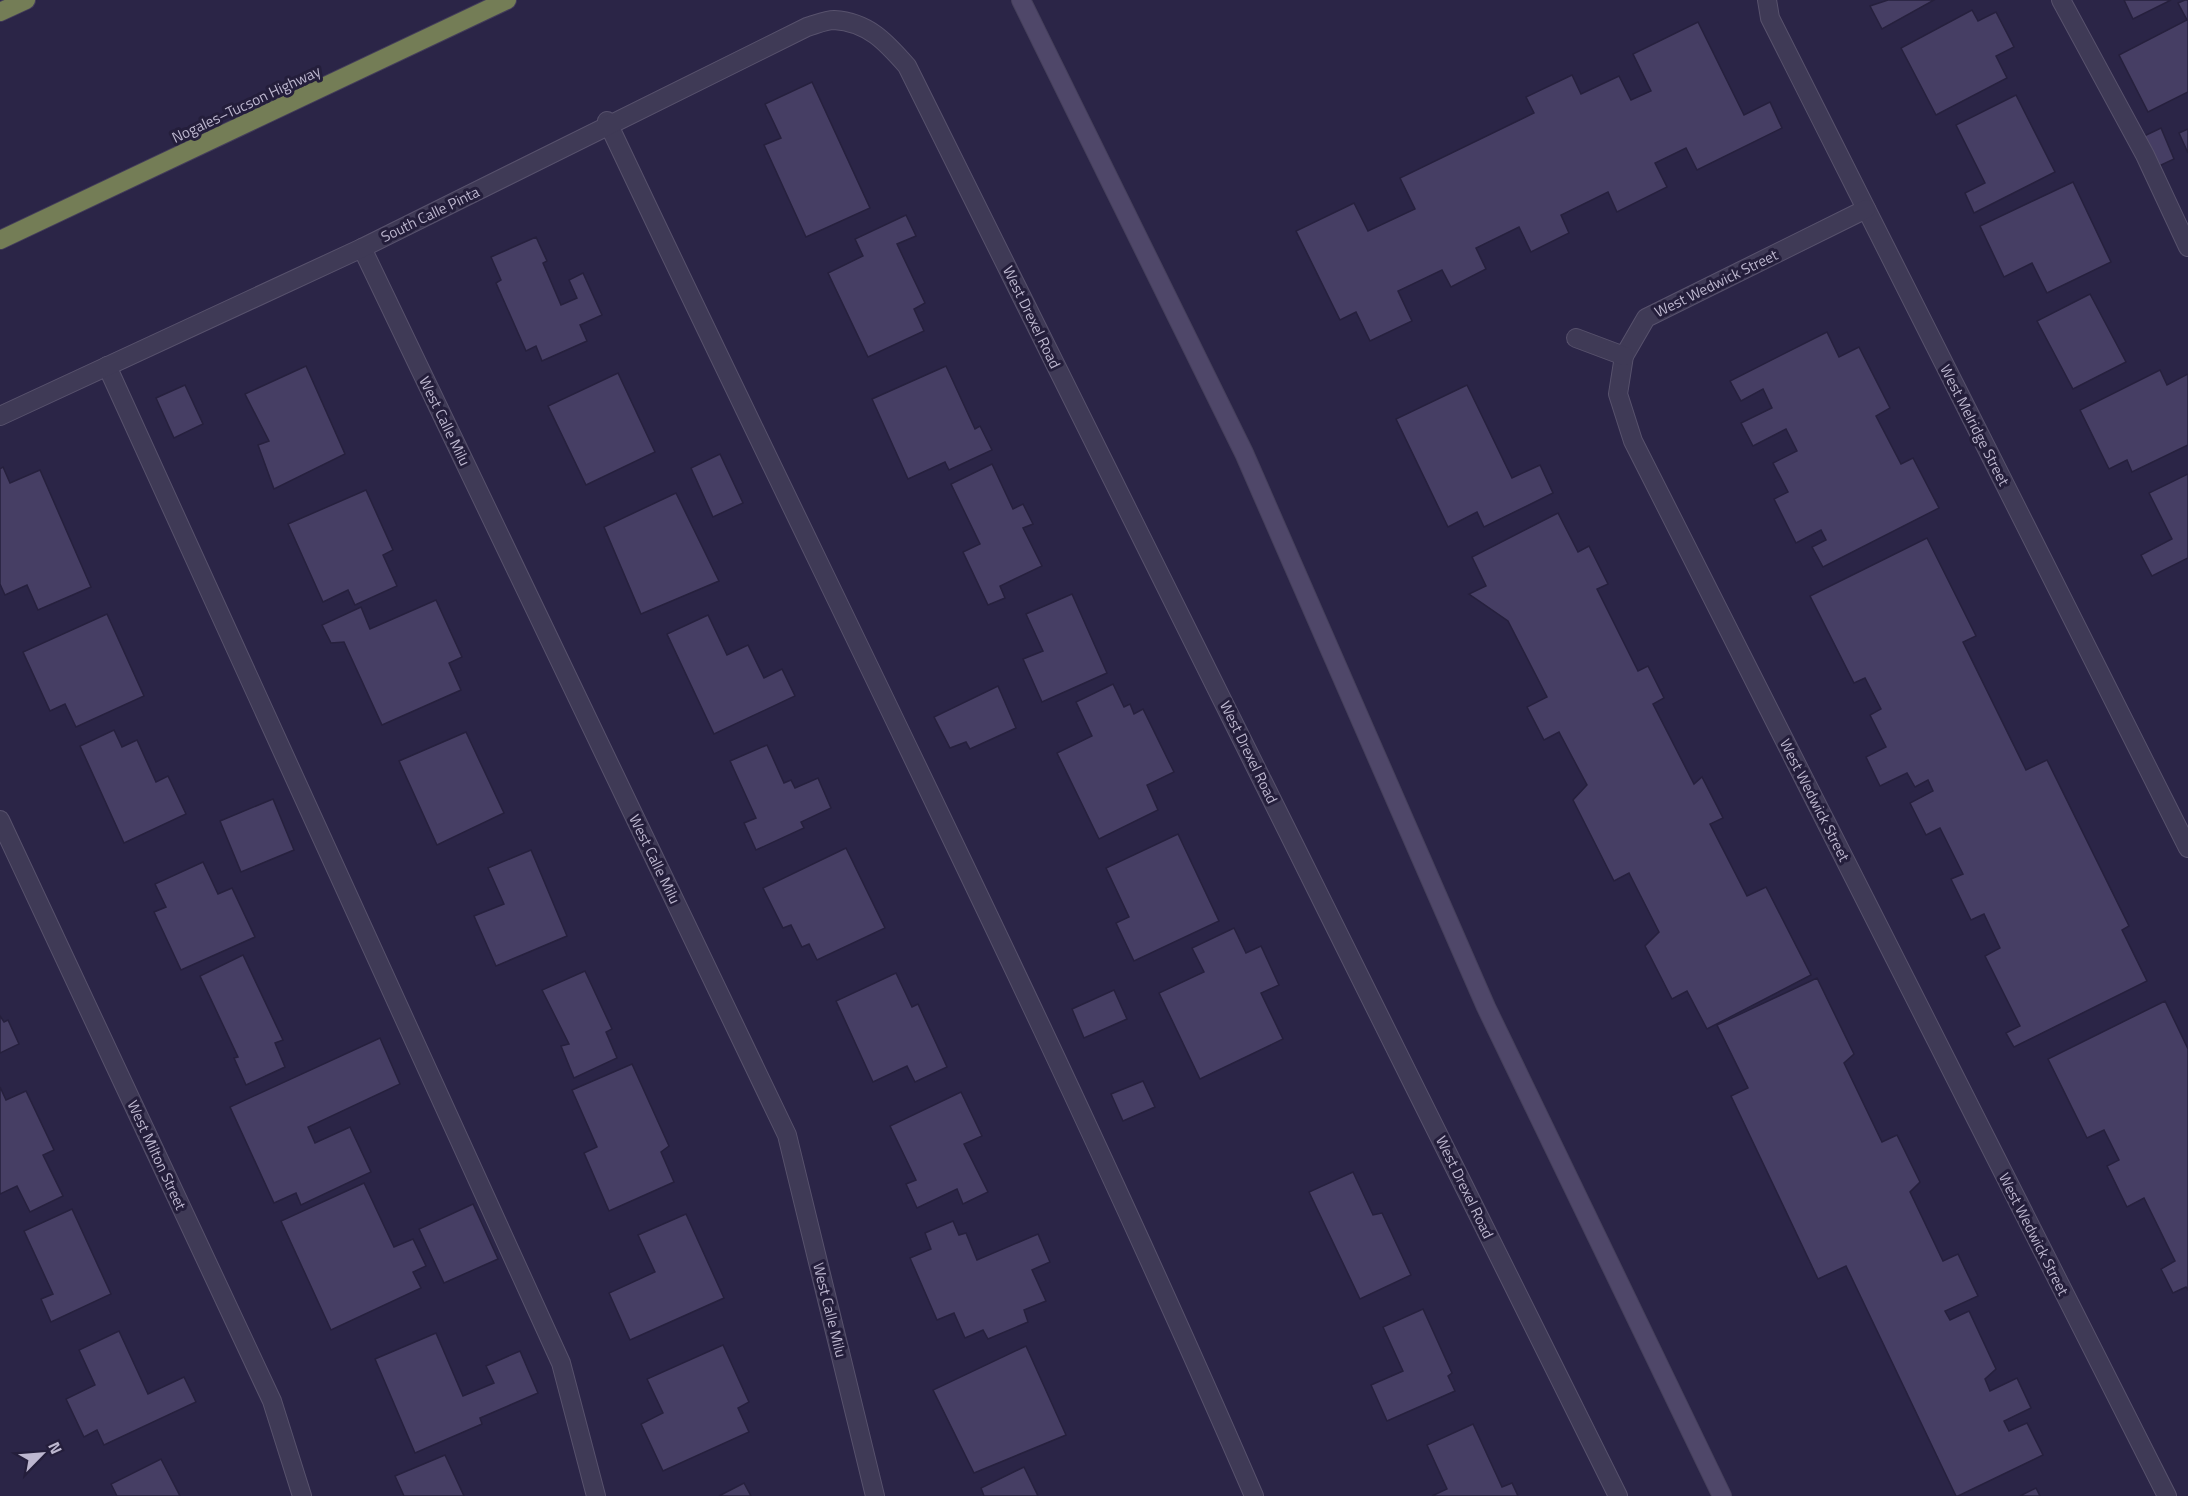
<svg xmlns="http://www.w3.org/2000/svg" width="2188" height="1496" font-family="'Titillium Web',sans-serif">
<rect width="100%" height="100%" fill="#2b2547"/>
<g fill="#463e64" stroke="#26203d" stroke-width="1.5">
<path d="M1888 0H1934L1882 29 1870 6Z"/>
<path d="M2124 0H2171L2133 19Z"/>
<path d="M2185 0H2188V92L2148 112 2119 55 2187 20 2178 3Z"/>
<path d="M1972 10 1978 21 1996 12 2014 47 1996 56 2007 78 1936 115 1901 48Z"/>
<path d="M1698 22 1744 115 1770 102 1782 128 1697 170 1686 148 1655 163 1667 187 1617 212 1608 192 1561 215 1569 233 1531 252 1519 227 1476 248 1486 269 1451 287 1442 270 1398 291 1412 321 1370 341 1356 312 1340 320 1296 231 1354 203 1368 231 1415 209 1400 178 1534 113 1526 97 1572 75 1581 94 1619 76 1631 100 1651 91 1633 54Z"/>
<path d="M812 82 870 208 806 237 764 145 781 138 765 104Z"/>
<path d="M2016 95 2055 172 1974 213 1965 193 1985 183 1956 125Z"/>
<path d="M2161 128 2174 159 2157 167 2142 137Z"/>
<path d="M2188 129V153L2179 133Z"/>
<path d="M2073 182 2111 262 2047 293 2032 263 2004 277 1980 226Z"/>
<path d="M906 215 916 236 897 244 925 303 914 309 924 331 868 357 828 273 863 256 855 239Z"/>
<path d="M536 237 547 261 543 263 561 305 577 298 569 280 583 273 602 315 580 325 587 341 542 361 536 346 526 351 496 283 501 280 491 257Z"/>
<path d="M2090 294 2126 362 2073 389 2037 321Z"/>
<path d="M1827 332 1839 357 1859 347 1890 408 1876 416 1901 464 1913 458 1939 508 1823 567 1812 547 1826 540 1821 530 1796 543 1774 499 1788 492 1773 463 1797 451 1786 429 1753 446 1741 423 1772 408 1763 389 1741 401 1730 381Z"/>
<path d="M306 366 345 454 274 489 258 445 269 441 245 394Z"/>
<path d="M946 366 975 429 980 426 992 450 949 470 945 462 908 479 872 399Z"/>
<path d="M2160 370 2167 385 2188 374V445L2132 472 2127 460 2109 469 2080 410Z"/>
<path d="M618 373 655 452 586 485 548 406Z"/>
<path d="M185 385 203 424 174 438 156 398Z"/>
<path d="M1467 385 1512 478 1540 465 1553 493 1484 527 1477 512 1448 527 1396 419Z"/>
<path d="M720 454 743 503 713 517 691 468Z"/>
<path d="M992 464 1013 509 1023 504 1033 524 1023 528 1042 566 1000 586 1005 598 988 605 963 552 980 544 951 484Z"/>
<path d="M3 467 10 483 40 470 91 587 38 610 27 585 5 595 0 584V469Z"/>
<path d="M2188 474V558L2152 576 2141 555 2172 539 2149 493Z"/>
<path d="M366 490 393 550 383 555 397 586 355 605 348 590 323 602 288 524Z"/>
<path d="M676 493 719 581 641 614 604 527Z"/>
<path d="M1558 513 1578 552 1589 546 1608 584 1597 589 1638 671 1648 666 1664 698 1653 704 1694 784 1702 777 1723 818 1710 824 1747 896 1766 887 1811 975 1707 1029 1687 991 1672 999 1645 946 1659 932 1629 873 1614 881 1573 800 1587 785 1559 732 1544 740 1527 707 1547 697 1508 621 1469 594 1486 586 1472 557Z"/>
<path d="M1927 538 1976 636 1963 642 2026 770 2047 760 2129 926 2122 930 2147 981 2014 1047 2006 1033 2020 1026 1985 956 2000 948 1984 914 1971 920 1951 879 1963 874 1940 828 1926 835 1910 803 1933 791 1928 780 1915 787 1907 773 1880 786 1866 757 1886 747 1870 715 1881 709 1865 678 1854 683 1810 596Z"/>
<path d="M1072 594 1107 673 1042 702 1023 659 1043 651 1026 614Z"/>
<path d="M436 600 462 657 449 663 461 690 382 725 344 642 331 643 322 625 361 607 370 629Z"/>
<path d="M107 614 144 696 76 727 65 704 50 711 23 652Z"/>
<path d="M708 615 727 655 748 645 764 678 782 669 795 696 714 734 667 634Z"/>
<path d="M1113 684 1124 707 1130 704 1134 714 1143 709 1174 772 1147 785 1158 810 1099 839 1057 753 1092 736 1076 702Z"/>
<path d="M998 686 1016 728 970 749 966 742 950 748 934 717Z"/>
<path d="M114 730 122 747 137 740 156 782 168 776 186 814 124 843 80 746Z"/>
<path d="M466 732 504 813 437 845 399 761Z"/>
<path d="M767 745 784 783 791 780 795 788 818 778 831 808 801 822 804 828 756 850 744 823 756 818 730 761Z"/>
<path d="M273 799 294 850 241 872 220 821Z"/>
<path d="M1178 834 1219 921 1134 961 1116 923 1129 917 1106 868Z"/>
<path d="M846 848 885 928 817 960 809 944 802 947 791 925 783 928 763 888Z"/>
<path d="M531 850 567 936 496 966 474 916 504 904 488 868Z"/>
<path d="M203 862 218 894 232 888 255 937 181 970 154 912 166 907 155 884Z"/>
<path d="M1234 928 1246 953 1261 946 1279 985 1261 993 1283 1039 1200 1079 1159 993 1204 972 1192 948Z"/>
<path d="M243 955 283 1040 275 1043 285 1067 246 1085 234 1058 238 1057 200 976Z"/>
<path d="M585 971 612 1029 606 1032 617 1058 574 1078 561 1046 569 1044 542 990Z"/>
<path d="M896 973 912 1007 918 1004 947 1067 915 1082 907 1066 873 1082 836 1001Z"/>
<path d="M1817 978 1854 1054 1844 1063 1882 1142 1897 1135 1920 1182 1910 1192 1943 1261 1958 1254 1978 1296 1945 1311 1950 1320 1969 1311 1996 1369 1985 1379 1990 1391 2017 1378 2031 1408 2004 1421 2009 1431 2027 1423 2043 1455 1958 1496H1956L1846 1266 1818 1279 1731 1096 1748 1088 1717 1025Z"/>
<path d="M1114 990 1127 1019 1084 1038 1072 1009Z"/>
<path d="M2165 1001 2188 1049V1290L2186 1287 2173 1293 2161 1269 2175 1261 2144 1198 2127 1207 2107 1166 2119 1160 2104 1130 2087 1138 2048 1059Z"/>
<path d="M0 1016 4 1022 8 1020 19 1044 0 1053Z"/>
<path d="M380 1038 400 1084 308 1127 315 1143 350 1127 371 1172 301 1205 296 1193 274 1203 230 1107Z"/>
<path d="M632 1064 669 1146 661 1152 674 1182 609 1211 584 1153 597 1147 572 1090Z"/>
<path d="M1143 1081 1155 1107 1123 1121 1111 1094Z"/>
<path d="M0 1087 6 1100 26 1091 54 1150 43 1155 63 1196 30 1212 17 1186 0 1194Z"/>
<path d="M961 1092 982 1136 964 1144 988 1192 963 1204 957 1189 917 1208 906 1184 916 1180 890 1126Z"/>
<path d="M1353 1172 1373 1215 1382 1213 1411 1275 1360 1299 1309 1192Z"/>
<path d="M364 1183 394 1247 413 1239 426 1266 413 1272 421 1288 331 1330 281 1221Z"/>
<path d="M473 1204 498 1259 444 1283 419 1229Z"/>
<path d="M72 1209 111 1294 51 1322 41 1299 53 1294 24 1231Z"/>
<path d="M686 1214 724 1298 630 1340 609 1293 655 1272 638 1235Z"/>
<path d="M953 1221 959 1235 966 1233 977 1260 1038 1234 1050 1262 1032 1270 1046 1301 1024 1310 1028 1322 988 1339 983 1330 965 1338 954 1313 937 1320 910 1258 931 1249 925 1233Z"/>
<path d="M1423 1309 1452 1373 1448 1376 1455 1391 1387 1421 1371 1385 1403 1371 1383 1327Z"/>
<path d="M119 1331 148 1394 184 1377 196 1402 104 1445 97 1430 84 1437 66 1399 95 1385 79 1350Z"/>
<path d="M436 1333 463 1396 494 1383 486 1366 520 1351 538 1393 480 1418 482 1424 415 1453 375 1359Z"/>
<path d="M723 1345 749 1402 738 1408 749 1432 663 1471 641 1424 663 1413 647 1379Z"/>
<path d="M1026 1346 1066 1435 974 1473 933 1390Z"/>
<path d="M1473 1424 1502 1487 1512 1483 1518 1496H1432L1447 1489 1427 1445Z"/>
<path d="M445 1455 464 1496H404L395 1476Z"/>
<path d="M161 1459 180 1496H117L111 1484Z"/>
<path d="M1024 1467 1038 1496H984L981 1488Z"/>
<path d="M744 1483 751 1496H719Z"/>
<path d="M2036 1488 2040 1496H2020Z"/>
</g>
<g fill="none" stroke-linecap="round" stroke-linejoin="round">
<defs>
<g id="lane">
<path d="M2061 0 2145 155 2188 247"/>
<path d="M607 121C823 579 1053 1031 1254 1496"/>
<path d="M107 366 561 1363 596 1496"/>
</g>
<g id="street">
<path d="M1767 0 1770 18 2188 848"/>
<path d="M1866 209 1646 318 1624 356 1618 394 1633 441 2167 1496"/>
<path d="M362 248 787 1135 875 1496"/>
<path d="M1576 338 1624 356"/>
<path d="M0 416 362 248 807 27C815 25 825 20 834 20 868 22 886 42 907 66L1618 1496"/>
<path d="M0 820 272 1401 302 1496"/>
</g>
<path id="secondary" d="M1021 0 1244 453 1486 1007 1722 1496"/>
<g id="highway">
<path d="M0 12 26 0"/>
<path d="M0 240 507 0"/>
</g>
</defs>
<use href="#lane" stroke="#58526d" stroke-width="20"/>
<use href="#street" stroke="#58526d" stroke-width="20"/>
<use href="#secondary" stroke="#46405c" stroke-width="20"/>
<use href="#highway" stroke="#443e5a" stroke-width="20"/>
<use href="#lane" stroke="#3f3a56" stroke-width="18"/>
<use href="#street" stroke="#3f3a56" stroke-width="18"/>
<use href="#secondary" stroke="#4f4769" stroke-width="18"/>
<use href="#highway" stroke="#747d56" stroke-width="18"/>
</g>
<g text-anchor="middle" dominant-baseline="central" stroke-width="6" stroke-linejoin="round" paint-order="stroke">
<g font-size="15" fill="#bdb7cf" stroke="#241e3b">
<text transform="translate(246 104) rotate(-25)">Nogales–Tucson Highway</text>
<text transform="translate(430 214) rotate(-26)">South Calle Pinta</text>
<text transform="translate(1716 283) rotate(-26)">West Wedwick Street</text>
<text transform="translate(1032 317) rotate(64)">West Drexel Road</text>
<text transform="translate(445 421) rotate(64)">West Calle Milu</text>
<text transform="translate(1975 425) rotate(63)">West Melridge Street</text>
<text transform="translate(1249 752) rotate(64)">West Drexel Road</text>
<text transform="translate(1815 800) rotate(63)">West Wedwick Street</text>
<text transform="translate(655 859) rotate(64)">West Calle Milu</text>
<text transform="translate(157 1155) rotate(65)">West Milton Street</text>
<text transform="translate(1465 1187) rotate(64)">West Drexel Road</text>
<text transform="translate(2034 1234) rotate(63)">West Wedwick Street</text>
<text transform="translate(830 1310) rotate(76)">West Calle Milu</text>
</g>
</g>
<g transform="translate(42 1454) rotate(65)" stroke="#241e3b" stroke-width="4.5" paint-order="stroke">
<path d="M0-4.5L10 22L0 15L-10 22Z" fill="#bdb7cf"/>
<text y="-9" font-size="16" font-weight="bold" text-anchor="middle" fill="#bdb7cf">N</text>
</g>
</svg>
